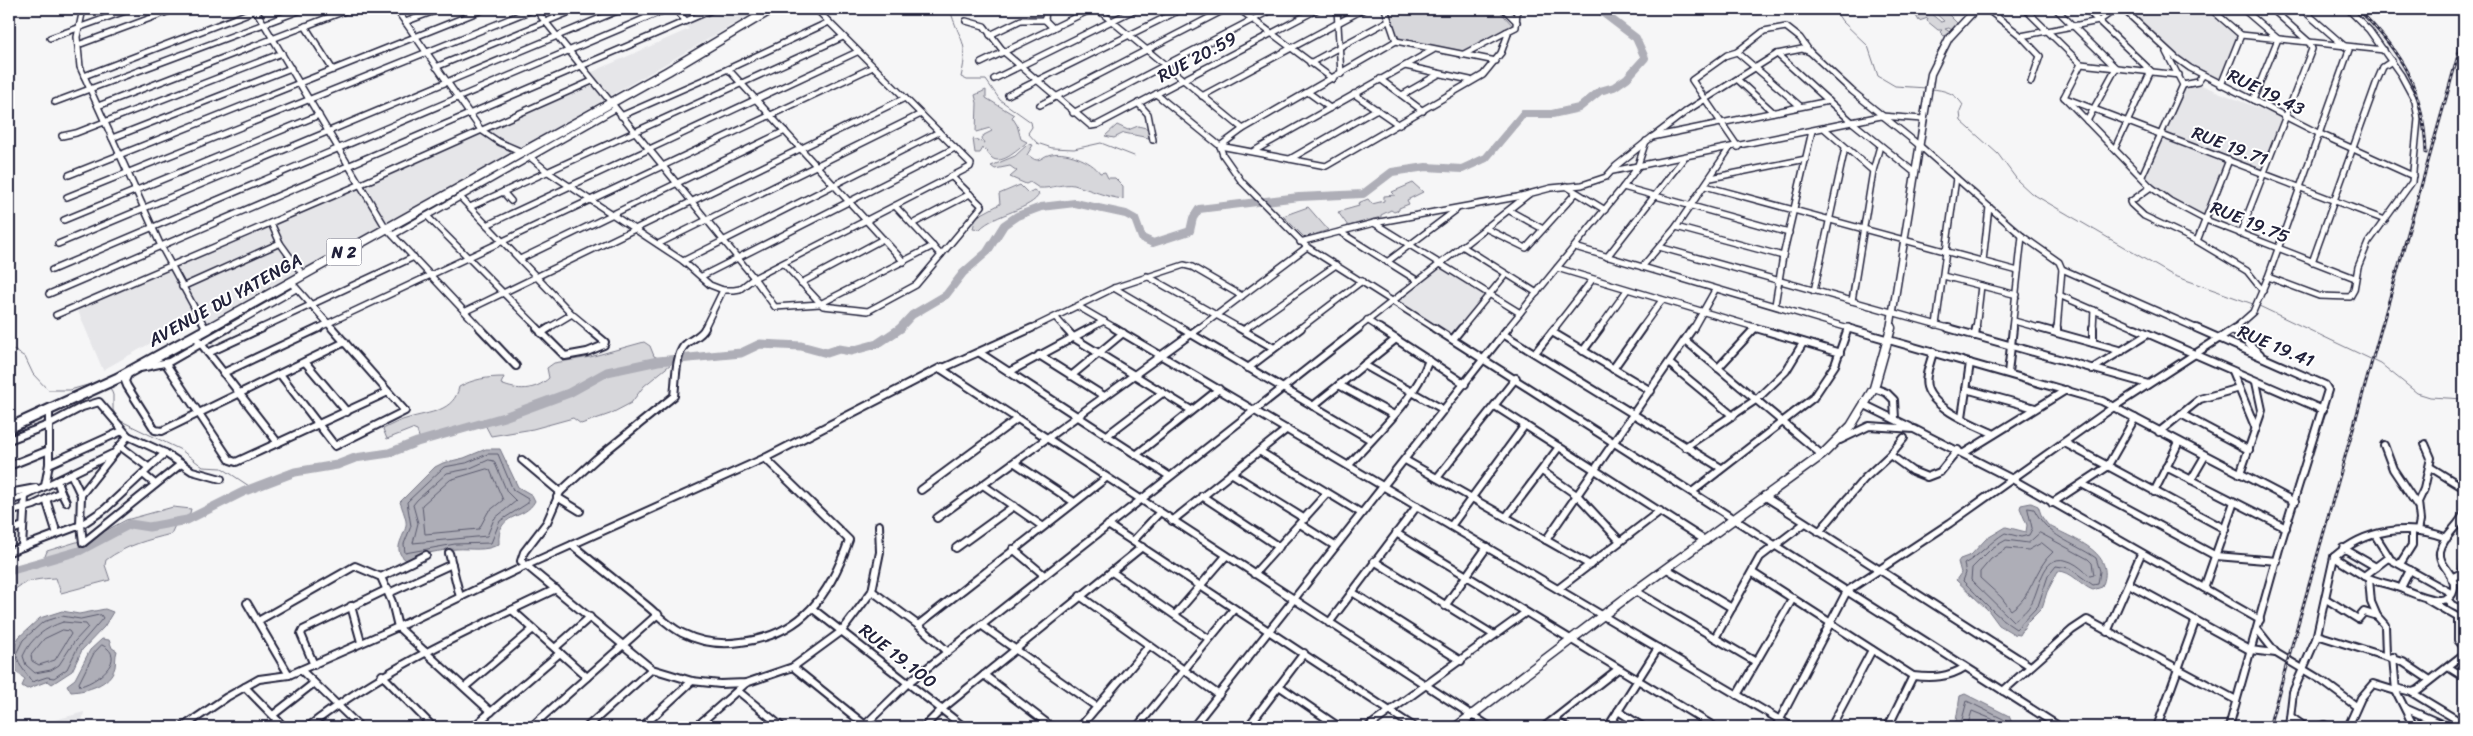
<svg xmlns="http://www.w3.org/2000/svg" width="2473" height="736" font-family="Sriracha,sans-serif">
<rect width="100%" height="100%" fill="#f6f6f7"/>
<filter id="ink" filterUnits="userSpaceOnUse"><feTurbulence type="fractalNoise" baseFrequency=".02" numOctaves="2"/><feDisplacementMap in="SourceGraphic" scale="10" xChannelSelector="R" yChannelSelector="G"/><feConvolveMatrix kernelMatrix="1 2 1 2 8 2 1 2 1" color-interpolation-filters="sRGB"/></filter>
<g filter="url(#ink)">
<g fill="#e6e6e9">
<path d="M720 9H760L388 225 365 184 596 81 590 73 689 29 684 24Z"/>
<path d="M2174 9H2210L2239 36 2220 81 2175 54 2135 16Z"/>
<path d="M2189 80 2282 118 2260 170 2166 133Z"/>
<path d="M2162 136 2226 161 2204 217 2161 192 2145 174Z"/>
<path d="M359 187 382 227 203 327 197 317 103 370 77 309Z"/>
<path d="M1440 268 1485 295 1452 335 1396 299Z"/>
<path d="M84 712 81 727H30Z"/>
</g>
<g fill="#d7d7db" stroke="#7c7c8b">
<path d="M1392 9H1498L1513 26 1460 54 1398 40 1388 12Z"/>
<path d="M1925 9 1941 22 1944 21 1931 9H1943L1957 23 1952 30 1949 28 1945 29 1950 32 1944 36 1940 32 1942 30H1938L1927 21 1928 18 1919 21 1915 14Z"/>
<path d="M986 90V98L1014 115 1012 117 1017 125 1021 139 1027 142C1020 148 1002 166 992 158 989 155 986 150 983 148L980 153H975L973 139 984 143 982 139 984 135 992 131 990 128 976 132 977 103 975 95Z"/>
<path d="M1117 125 1128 130 1138 126 1150 129 1151 136 1149 138 1124 133 1114 138 1105 136Z"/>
<path d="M1028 144 1033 145 1027 155C1031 156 1033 160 1037 160 1041 160 1044 156 1048 155 1064 149 1092 161 1100 173L1105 172 1108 178H1115L1123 186V199C1106 197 1091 190 1074 185 1063 183 1051 189 1039 188L1030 182 1026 184 1010 177 1017 171 1010 166 995 169 991 166 1015 156Z"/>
<path d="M1413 183 1423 192 1407 200 1409 204 1399 208V210L1394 212 1391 210 1381 215V217L1348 226 1338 212 1359 206 1358 203 1368 199 1372 204 1384 201V196L1395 195 1392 192Z"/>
<path d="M1020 185 1028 193 1034 190 1039 194C1033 209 994 214 980 229L973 228 976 217 1000 204 999 194Z"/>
<path d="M1308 207 1328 230 1305 238 1283 216Z"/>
<path d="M644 342 650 346 654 356 671 364 644 386 631 403 610 414 581 424 573 418 533 429 491 436 483 421 420 440 417 431 412 429 387 439 383 429C391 425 400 420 409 418 429 412 454 412 459 387 473 379 488 377 504 377L501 384C517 391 535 391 549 378L547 368 554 363 590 357Z"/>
<path d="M173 507 191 509 189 517 177 521 171 534C148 540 126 545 106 560L105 565 110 580 61 593 56 578C37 579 21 580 9 596V573L44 559 47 551 96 536 126 520Z"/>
</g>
<g fill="#aeaeb7" stroke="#767685">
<path d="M486 449H500L518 487 532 495 535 501C524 522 497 510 499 544 486 552 471 548 456 549 442 550 419 554 406 560 389 548 408 535 406 521 405 515 402 508 400 502L435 467 443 463 464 458Z"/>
<path d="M2031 503 2038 506 2042 517 2048 525C2071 539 2118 551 2102 587L2093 590C2081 586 2072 571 2058 571L2047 592 2042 608 2026 624 2020 635 2014 634 1999 625 1988 610 1956 580 1961 573 1958 562 1960 559 1971 555 1986 539 2006 527 2026 532 2027 525 2020 508 2021 505Z"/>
<path d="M105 609 113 612 104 627 82 650 72 671 52 684 48 681 27 689 22 686 25 679 16 672 10 654 19 637 40 618 62 611 79 614Z"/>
<path d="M102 639 109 640 112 648 117 651C115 657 116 661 115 667 110 685 87 691 71 692L67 685 75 679 90 650Z"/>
<path d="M1965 694 2009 716 2014 727H1955L1960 696Z"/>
</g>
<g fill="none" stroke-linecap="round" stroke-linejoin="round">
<g stroke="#5a5a6d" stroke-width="1">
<path d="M488 454H498L513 490 528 499V503L500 521 491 543 455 544 405 553 404 544 411 526 407 502 444 467 466 463Z"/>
<path d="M489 460 494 461 507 492 516 501 494 519 487 536 413 543 418 523 413 505 417 500 447 473 468 469Z"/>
<path d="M487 469 490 470 503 500 488 512 479 529 425 534 422 505 450 480Z"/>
<path d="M2028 508 2034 509C2049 538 2071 541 2096 558L2100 571 2098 584 2093 585 2069 568 2056 566 2048 576 2038 606 2016 629C1996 617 1980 597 1963 581L1966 573 1964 564C1979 556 1990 542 2005 533L2021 537 2029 535 2032 529Z"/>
<path d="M2040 533 2088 559 2092 563 2094 575 2090 576C2084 571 2078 565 2071 562 2043 550 2041 585 2032 602 2028 610 2021 616 2013 621L1971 580 1972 568 1992 548 2006 540 2028 543Z"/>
<path d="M2042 543 2053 552C2034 568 2032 598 2011 610L2001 597 1980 578V572L1991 559 2007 548 2028 550Z"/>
<path d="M101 615 103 618 78 647 67 669 54 678 47 677 32 682 20 665 16 654 23 640 43 622 62 616 80 619Z"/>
<path d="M63 622 86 624 88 627 74 642 59 665 51 670 35 673 26 665 23 656C31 638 45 628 63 622Z"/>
<path d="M63 630 69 631 71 634 55 660 39 665 32 661 31 655 44 639Z"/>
<path d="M102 645C129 658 96 683 80 686L79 683 94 653Z"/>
<path d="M1960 727 1967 701 2005 720 2009 727"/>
<path d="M1967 727 1972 711 1992 719 2002 727"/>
</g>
<g stroke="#767685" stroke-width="1">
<path d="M950 9C959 42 970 40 961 77L967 80H986L1000 100 1031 122 1032 127 1028 133 1037 143 1052 148 1074 149 1101 143 1134 156"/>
<path d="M1834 9 1842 21 1868 46 1878 76 1895 86 1927 88"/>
<path d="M1931 89C1945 90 1955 93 1963 105L1960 112 1961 121 1998 154 2018 181 2031 193 2172 275 2253 304"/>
<path d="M2257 305 2381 364 2417 393 2430 397 2464 399"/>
<path d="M9 347 25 357 33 374 48 390H70L105 380"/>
<path d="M110 387 113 395V410L119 420 181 450 203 467 222 468 252 488"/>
</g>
<path stroke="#aeaeb7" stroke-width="8" d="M899 329 912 315 946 295 963 273 987 252 1004 225 1017 216 1041 207 1075 203 1126 214 1135 219 1142 238 1153 243 1190 231 1193 218 1199 209 1299 197 1363 194 1392 172 1426 167 1462 169 1486 158 1523 114H1552L1579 108 1600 91 1614 87 1627 78 1645 58 1636 38 1598 9"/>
<path stroke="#aeaeb7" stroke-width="9" d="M9 571 79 551 130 524 149 527 187 520 245 491 295 472 337 465 355 458 389 453 417 442 504 417 569 393 607 372 658 361 741 353 760 344 801 346 827 353 839 349 851 351 877 344 901 328"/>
<defs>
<g id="minor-far1">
<path d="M83 9 77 37 80 67 161 246 206 329"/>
<path d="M255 9 386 228 481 329"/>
<path d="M396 9 481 130 499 142 522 152"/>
<path d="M535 9 754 278 775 307 820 304 933 246"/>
<path d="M675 9 686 21"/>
<path d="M1097 9 1243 129"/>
<path d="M1239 9 1333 79"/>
<path d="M1337 9 1341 74"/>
<path d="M1385 9 1396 41"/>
<path d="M1504 9 1517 22"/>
<path d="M1987 9 2021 36 2040 56 2031 82"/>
<path d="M2025 9 2081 64 2064 97"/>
<path d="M2056 9 2116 68 2087 121"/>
<path d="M2086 9 2151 71 2115 148"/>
<path d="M2123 9 2176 58 2190 68 2318 133 2413 176"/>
<path d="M2211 9 2241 35 2221 85"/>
<path d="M2243 9 2278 39 2253 100"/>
<path d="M1045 20 1046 9"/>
<path d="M966 21 984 26 1004 52 1091 126 1097 125 1318 9"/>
<path d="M405 22 440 9"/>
<path d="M305 26 333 70"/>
<path d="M990 35 1021 20H1045L1053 28"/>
<path d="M2241 35 2384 50"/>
<path d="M2021 36 2099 21 2116 9"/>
<path d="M50 38 131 9"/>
<path d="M78 45 175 9"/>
<path d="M1737 52 1800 106"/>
<path d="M1777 54 1852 122 1915 173"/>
<path d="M1462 55 1506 32"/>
<path d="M981 63 1092 9"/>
<path d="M1310 63 1388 21"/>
<path d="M2081 64 2179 75"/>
<path d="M1405 66 1470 80"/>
<path d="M436 67 577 9"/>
<path d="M728 69 829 22"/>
<path d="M84 76 259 9"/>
<path d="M994 79 1136 9"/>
<path d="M1380 79 1423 111"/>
<path d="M1738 80 1773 112"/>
<path d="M2183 85 2198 82 2203 75"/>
<path d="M1309 93 1330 108"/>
<path d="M1156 94 1220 146 1326 166 1483 75 1501 53 1508 34 1506 32 1516 27 1517 9"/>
<path d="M1354 94 1399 125"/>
<path d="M1008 95 1182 9"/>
<path d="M1402 95 1439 74"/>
<path d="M1202 96 1364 9"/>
<path d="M2064 97 2151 187 2170 201 2206 220 2355 278"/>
<path d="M2065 98 2385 220"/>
<path d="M55 102 304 9"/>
<path d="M1138 103 1148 114 1153 140"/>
<path d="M1040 105 1226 9"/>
<path d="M98 106 350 9"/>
<path d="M1073 113 1273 9"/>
<path d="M621 116 728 69 904 262"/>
<path d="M1825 129 1873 171"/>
<path d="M62 136 76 133 282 53"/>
<path d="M1654 136 1688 110 1777 54 1802 49 1810 52"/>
<path d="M112 138 291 68"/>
<path d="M1220 146 1223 155 1242 182 1307 247 1436 329"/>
<path d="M1220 146 1243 129 1396 41 1496 61"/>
<path d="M1738 147 1692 80 1727 55 1737 52 1764 31 1786 27 1800 38 1810 52 1852 91 1920 146 2022 236 2059 262 2062 269 2198 329"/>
<path d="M1254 151 1433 50"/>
<path d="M530 157 548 172 683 261 710 285 723 290H734L740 289 754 278 970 167 971 164 816 9"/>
<path d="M1290 159 1377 109"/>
<path d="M2229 160 2197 241 2247 271 2263 291"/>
<path d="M1613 171 1881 116 1923 119"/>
<path d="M69 175 485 9"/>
<path d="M2142 176 2183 85 2166 52"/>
<path d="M1711 178 1806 159"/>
<path d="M1566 186 1605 210"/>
<path d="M1705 186 2018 271"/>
<path d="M1623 187 1789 233"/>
<path d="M2151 187 2130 202 2131 204 2144 216 2197 241"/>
<path d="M503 192 511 201"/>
<path d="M67 197 534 9"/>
<path d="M460 197 572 314 590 329"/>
<path d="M470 207 843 37"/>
<path d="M1510 211 1543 229"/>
<path d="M427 216 539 329"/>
<path d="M64 220 319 115"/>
<path d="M271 223 280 243 303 275"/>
<path d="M1374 223 1520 313"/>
<path d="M912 224 970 194"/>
<path d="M487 225 857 52"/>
<path d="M1676 227 1783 256"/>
<path d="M1485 228 1526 248 1575 194"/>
<path d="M1340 232 1418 281"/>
<path d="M2240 234 2312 49 2309 42 2272 9"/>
<path d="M393 235 615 109"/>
<path d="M1300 242 1374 223 1517 197 1551 188 1582 185 1606 177 1616 166 1652 137 1829 101"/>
<path d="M58 244 622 9"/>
<path d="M658 244 921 114"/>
<path d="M1462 246 1537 293"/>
<path d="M1575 247 1852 329"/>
<path d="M1659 247 1952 329"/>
<path d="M941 255 982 206 952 177"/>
<path d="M1607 257 1684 158"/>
<path d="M520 259 785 131"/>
<path d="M683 261 939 132"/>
<path d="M1983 261 1989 207"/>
<path d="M1387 262 1456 210"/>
<path d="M2312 262 2377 81 2383 67 2392 61"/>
<path d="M784 264 823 306 868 311 916 285 941 255 895 206"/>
<path d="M1642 267 1676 227 1729 149"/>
<path d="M1557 268 1761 329"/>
<path d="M52 270 667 9"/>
<path d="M702 276 955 148"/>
<path d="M1147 276 1241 329"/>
<path d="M1943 276 2017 295"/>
<path d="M2268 277 2319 296 2350 297 2354 290 2358 267 2368 243 2412 182 2418 119 2415 101 2401 75 2369 30 2348 9"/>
<path d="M291 282 333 329"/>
<path d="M801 283 883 239"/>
<path d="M182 287 280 243"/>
<path d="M1114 288 1184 329"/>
<path d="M1814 291 1845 148"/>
<path d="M49 294 714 9"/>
<path d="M2059 295 2137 329"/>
<path d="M1852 301 1873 171 1880 146"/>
<path d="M1775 305 1783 256 1812 131"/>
<path d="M1079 307 1117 329"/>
<path d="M466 311 905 98"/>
<path d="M56 315 361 184 592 81"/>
<path d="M1056 318 1066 329"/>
<path d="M1367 320 1381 329"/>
<path d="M2014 321 2043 329"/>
<path d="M1936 325 1956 178"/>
<path d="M226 329 296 289"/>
<path d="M259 329 414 257"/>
<path d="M316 329 873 67"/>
<path d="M547 329 572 314"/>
<path d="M704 329 723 290"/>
<path d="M1030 329 1114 288 1184 265 1192 267 1242 296"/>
<path d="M1089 329 1104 321"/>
<path d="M1198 329 1307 247"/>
<path d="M1245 329 1336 265"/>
<path d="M1299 329 1362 281"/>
<path d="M1357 329 1529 194"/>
<path d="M1461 329 1506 274"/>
<path d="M1507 329 1623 187 1637 168 1646 141"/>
<path d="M1554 329 1592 280"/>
<path d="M1599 329 1627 290"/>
<path d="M1641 329 1662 300"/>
<path d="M1693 329 1715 290"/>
<path d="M1847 329 1848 327"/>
<path d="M1976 329 1981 286"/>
<path d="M2012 329 2022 236"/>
<path d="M2057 329 2062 269"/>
<path d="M2093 329 2094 310"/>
<path d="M2234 329 2253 312 2268 277 2349 50 2302 9"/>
</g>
<g id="minor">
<path d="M480 328 516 366"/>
<path d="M537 328 565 356 587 352 604 345 605 342 588 328"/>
<path d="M705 328C701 337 690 339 684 346 675 357 676 382 674 396L596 459 560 492 547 522 524 552 521 561 652 669 692 681 720 684 746 683 793 667 842 631 872 591 880 552 879 525"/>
<path d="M1032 328 941 369 1490 727"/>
<path d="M1065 328 1074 338 1191 410"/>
<path d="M1114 328 1792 727"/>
<path d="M1181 328 1371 440"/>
<path d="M1239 328 1274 348"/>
<path d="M1379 328 1465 384"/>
<path d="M1434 328 2060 727"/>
<path d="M1756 328 1840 353"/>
<path d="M1847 328 2102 401 2295 502"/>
<path d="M1948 328 2148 384"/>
<path d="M2039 328 2122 351"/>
<path d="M2135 328 2323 410"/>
<path d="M2196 328 2325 385 2328 390 2281 542 2229 727"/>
<path d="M1244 330 1247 328"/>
<path d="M2233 330 2260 354"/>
<path d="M1552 332 1651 391"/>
<path d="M541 333 549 328"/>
<path d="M2057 333V328"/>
<path d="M1503 334 1721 468"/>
<path d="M195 336 278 443"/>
<path d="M1975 336 1976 328"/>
<path d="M1453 339 1462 328"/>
<path d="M1686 341 1822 455"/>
<path d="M2093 343V328"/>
<path d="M1583 351 1600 328"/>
<path d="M1933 352C1931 362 1924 376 1927 387 1933 409 1975 425 1994 434"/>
<path d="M208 353 262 328"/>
<path d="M980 353 1169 476"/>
<path d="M1535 353 1555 328"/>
<path d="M1039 355 1104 396"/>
<path d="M305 362 347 412"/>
<path d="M166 364 230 460 236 462 388 392"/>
<path d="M1670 364 1733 416"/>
<path d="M1364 365 1444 410"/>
<path d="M140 368 169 362 228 328"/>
<path d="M1248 368 1301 328"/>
<path d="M1718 368 1755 328"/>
<path d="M1613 369 1642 328"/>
<path d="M2092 369 2148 334"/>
<path d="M2232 371 2256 429"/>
<path d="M129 372 125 381 127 386 155 430 162 431 345 342"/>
<path d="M1009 372 1091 328"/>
<path d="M223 373 319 328"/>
<path d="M2008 373 2013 328"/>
<path d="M280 374 335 446 405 411 332 328"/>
<path d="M1071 376 1123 333"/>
<path d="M1339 385 1392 414"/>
<path d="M1874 388 1887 393 1894 400 1895 419"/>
<path d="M1966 389 2035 408"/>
<path d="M1865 405 1910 427"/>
<path d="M1313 406 1396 339"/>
<path d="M1495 406 1706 541"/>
<path d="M2181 414 2249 450"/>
<path d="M1962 417 1970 363"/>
<path d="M2159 432 2200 399 2239 388"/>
<path d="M1106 436 1161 394"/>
<path d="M9 440 48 425 82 407 99 402 128 436 165 453 192 471 221 479"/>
<path d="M1840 440 1869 426 1914 429 2012 479 2260 620"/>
<path d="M2065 443 2225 529"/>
<path d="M2384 445 2393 469 2417 505"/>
<path d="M120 446 148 467"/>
<path d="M1685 447 1757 399 1786 371 1803 343"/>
<path d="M1259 451 1361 513"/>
<path d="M1964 453 2066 390"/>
<path d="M1136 455 1219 389"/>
<path d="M1890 455 1912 471 1927 477 1940 472 1958 450"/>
<path d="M522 460 560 492"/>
<path d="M1405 460 1590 565"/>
<path d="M1015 463 1074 502"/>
<path d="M49 464 122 431"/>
<path d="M1349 465C1377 433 1414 401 1429 360"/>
<path d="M9 466 49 450"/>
<path d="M2166 467 2286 528"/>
<path d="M2430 467 2464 488"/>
<path d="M1542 471 1578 496 1620 541"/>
<path d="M1231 473 1305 519"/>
<path d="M71 474 81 495"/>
<path d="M143 474 155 484"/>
<path d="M2240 474 2262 410 2256 382"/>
<path d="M1437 478 1516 378"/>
<path d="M2191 480 2205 456"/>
<path d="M2082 484 2216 556 2277 561"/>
<path d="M983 485 1042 526"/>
<path d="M45 486 49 464V411"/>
<path d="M921 490 1017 419"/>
<path d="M61 492 66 502"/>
<path d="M1692 492 1813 398 1835 365 1848 328"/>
<path d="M2154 492 2179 442"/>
<path d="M9 493 36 488"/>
<path d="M1202 496 1279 547"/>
<path d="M1764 496 2030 666"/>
<path d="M557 497 580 511"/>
<path d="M46 499 57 534"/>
<path d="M9 501 25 496 112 454"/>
<path d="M2052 503 2107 467 2135 418"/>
<path d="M9 512 34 505 61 492 57 481"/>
<path d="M1506 517 1559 447"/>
<path d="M937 518 1199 328"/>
<path d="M1172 521 1287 429"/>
<path d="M1300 524 1335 546"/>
<path d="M81 525 83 543 181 464"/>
<path d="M1108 525 1414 727"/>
<path d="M80 526 81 495 128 436"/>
<path d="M1451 526 1525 425"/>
<path d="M9 531 23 526"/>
<path d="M2418 531 2420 520 2418 502 2424 489 2431 458 2425 444"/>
<path d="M1819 532 1864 479 1890 455 1904 438"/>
<path d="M1396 533 1715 727"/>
<path d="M1546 540 1693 328"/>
<path d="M2464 540V543"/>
<path d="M1133 541 1159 513"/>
<path d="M572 545C597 565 621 585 646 605 657 614 668 626 682 633 700 642 721 645 741 642 802 635 830 595 849 540L765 458"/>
<path d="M22 547 25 496"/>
<path d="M956 548 1014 506"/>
<path d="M2343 548 2376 567"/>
<path d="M1013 549 1044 575"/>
<path d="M9 552 81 525 105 509 165 453"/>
<path d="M449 553 460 597"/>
<path d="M2334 557 2364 576 2389 557 2375 535"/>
<path d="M2388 558 2451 593"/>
<path d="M1374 561 1494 635"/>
<path d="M2400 564 2412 545V531"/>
<path d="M1667 569 1732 608"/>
<path d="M1112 572 1209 639"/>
<path d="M2463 572 2464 563"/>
<path d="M1753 573 1913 676C1932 678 1948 678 1965 667"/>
<path d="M1254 574 1327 493"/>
<path d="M2364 576C2375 582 2386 583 2397 587 2409 591 2453 614 2454 587 2455 573 2438 566 2440 551 2444 534 2460 526 2464 513"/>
<path d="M381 577 426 555"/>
<path d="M2451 578 2464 572"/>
<path d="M2369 579 2371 602 2377 616 2385 625 2386 655"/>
<path d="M2129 584 2250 650 2276 653"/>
<path d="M2204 588 2234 502"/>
<path d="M2401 588 2410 570"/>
<path d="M1558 589 1660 511"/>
<path d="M872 591 918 625 947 651"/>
<path d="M1635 591 1756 662"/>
<path d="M1352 592 1461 661"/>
<path d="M389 593 452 564"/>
<path d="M1080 596 1219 695"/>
<path d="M2446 598 2452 605 2464 611"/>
<path d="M2326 599 2358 619 2364 612 2377 616"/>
<path d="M2428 600 2464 621"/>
<path d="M247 603 289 675"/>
<path d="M351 606 361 642"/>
<path d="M1445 606 1487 547"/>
<path d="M813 609 964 727"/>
<path d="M512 610 587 677"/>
<path d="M1175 615 1226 556"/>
<path d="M2458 618V640L2464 647"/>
<path d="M258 621 355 566 381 577 392 602 398 627 491 712"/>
<path d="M1329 623 1417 506"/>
<path d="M918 625 1106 478"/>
<path d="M981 625 1097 707"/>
<path d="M2257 629 2276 653 2321 680 2356 706"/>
<path d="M2107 632 2141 554"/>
<path d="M2317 635 2403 662 2430 680"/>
<path d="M1715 638 1760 557 1805 523"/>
<path d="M555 648 590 617"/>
<path d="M2393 657 2396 691 2414 727"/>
<path d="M314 665 301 634 303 630 388 589"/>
<path d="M793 667 865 725"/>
<path d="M2448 667 2464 677"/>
<path d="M301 670 360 727"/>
<path d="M382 675 433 727"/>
<path d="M984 675 1052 727"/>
<path d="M1279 686 1339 727"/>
<path d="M245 687 284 727"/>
<path d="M465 687 532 630"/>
<path d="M2396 688 2412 692 2418 690 2464 654"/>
<path d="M738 691 782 727"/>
<path d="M2003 691 2072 630 2087 620 2236 700"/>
<path d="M2411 692 2464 724"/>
<path d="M1737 695 1793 598"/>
<path d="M2405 708 2448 727"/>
<path d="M1618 711 1643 727"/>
<path d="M273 715 314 683"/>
<path d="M2291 717 2305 727"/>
<path d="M1554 720 1566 727"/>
<path d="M703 721 710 727"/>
<path d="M1253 721 1263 727"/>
<path d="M183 727 227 697 259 679 289 675 398 627 527 565 765 458 942 367"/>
<path d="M266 727 278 721"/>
<path d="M308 727C384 668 470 630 556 589"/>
<path d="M473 727 560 653"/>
<path d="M531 727 658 614"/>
<path d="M587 727 652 669"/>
<path d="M642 727 692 681"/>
<path d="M696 727 746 683"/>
<path d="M863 727 908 683 1359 328"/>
<path d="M924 727 942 709 1142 547"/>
<path d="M1080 727 1148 647"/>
<path d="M1137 727 1234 609"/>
<path d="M1193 727 1508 328"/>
<path d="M1248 727 1304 653"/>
<path d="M1368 727 1525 613"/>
<path d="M1544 727 1618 669"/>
<path d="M1608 727 1658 648"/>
<path d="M1776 727 1847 591 1950 523 2115 406 2235 328"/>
<path d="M1831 727 1872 650"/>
<path d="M1888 727 1913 676"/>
<path d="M2157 727 2195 622"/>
<path d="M2289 727 2293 692 2316 639 2334 557C2365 529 2409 523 2447 538"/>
<path d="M2318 727 2324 725 2329 727"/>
<path d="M2348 727 2361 698 2373 684 2396 691"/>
</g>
<path id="tertiary-far1" d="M1890 329 1931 74 1949 38 1976 9"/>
<path id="tertiary" d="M1456 727 1635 591 1822 455 1851 426 1874 388 1891 328"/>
<path id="primary-far1" d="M207 329 668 71 772 9"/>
<path id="primary" d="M9 428 118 378 209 328"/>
</defs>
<use href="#minor-far1" stroke="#22223b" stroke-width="8"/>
<use href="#minor" stroke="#22223b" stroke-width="10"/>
<use href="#tertiary-far1" stroke="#22223b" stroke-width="9"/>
<use href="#tertiary" stroke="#22223b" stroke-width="11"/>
<use href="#primary-far1" stroke="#22223b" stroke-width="11"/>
<use href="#primary" stroke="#22223b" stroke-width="13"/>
<use href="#minor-far1" stroke="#fff" stroke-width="5"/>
<use href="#minor" stroke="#fff" stroke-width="6"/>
<use href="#tertiary-far1" stroke="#fff" stroke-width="6"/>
<use href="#tertiary" stroke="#fff" stroke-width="8"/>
<use href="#primary-far1" stroke="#fff" stroke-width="8"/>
<use href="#primary" stroke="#fff" stroke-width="9"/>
<defs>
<g id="rail">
<path d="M2358 9C2402 53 2424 89 2426 153"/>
<path d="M2269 727 2464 34"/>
</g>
</defs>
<use href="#rail" stroke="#22223b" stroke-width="3"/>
<use href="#rail" stroke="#fff" stroke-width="1" stroke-dasharray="3" stroke-linecap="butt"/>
</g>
</g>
<g text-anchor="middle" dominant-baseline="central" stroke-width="4" stroke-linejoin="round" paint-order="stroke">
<rect fill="#fff" stroke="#646476" stroke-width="1" x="326.5" y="238.5" width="35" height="27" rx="4"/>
<g font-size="16" font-weight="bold" fill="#22223b">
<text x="344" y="252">N 2</text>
</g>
<g font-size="18" fill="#22223b" stroke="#fff">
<text transform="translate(1197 57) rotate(-28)">RUE 20.59</text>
<text transform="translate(2266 92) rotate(26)">RUE 19.43</text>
<text transform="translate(2230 146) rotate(21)">RUE 19.71</text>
<text transform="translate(2250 222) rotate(22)">RUE 19.75</text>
<text transform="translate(225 300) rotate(-29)">AVENUE DU YATENGA</text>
<text transform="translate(2276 346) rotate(23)">RUE 19.41</text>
<text transform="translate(898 656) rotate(38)">RUE 19.100</text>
</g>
</g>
<rect width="2473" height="736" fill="none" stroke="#fff" stroke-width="30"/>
<rect x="15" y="15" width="2443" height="706" fill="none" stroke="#22223b" stroke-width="2" filter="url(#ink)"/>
</svg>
